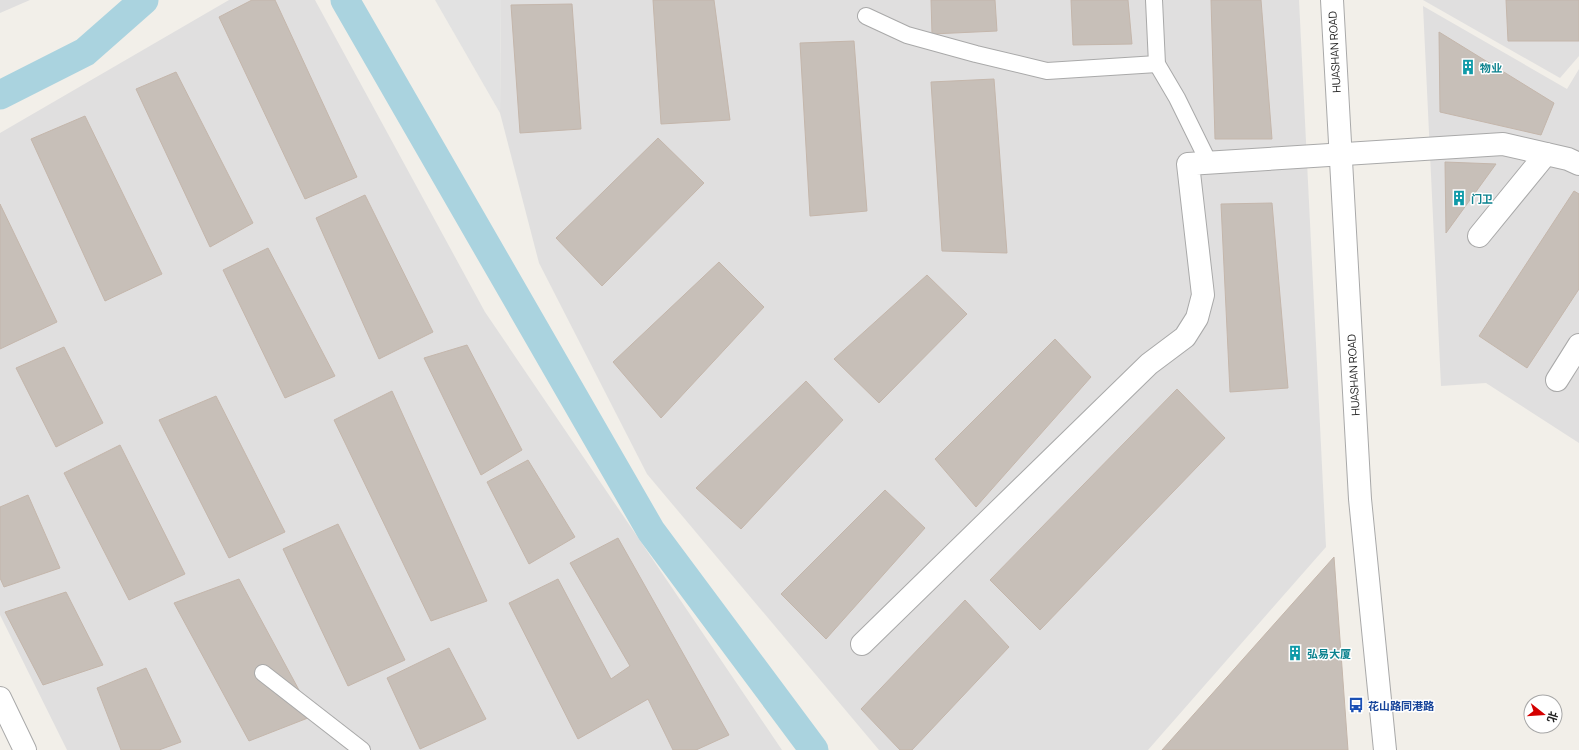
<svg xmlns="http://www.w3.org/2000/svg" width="1579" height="750" font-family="Manrope,'Noto Sans SC',sans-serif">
<rect width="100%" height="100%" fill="#f2efe9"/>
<g fill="#e0dfdf">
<path d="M0 0H30L0 13Z"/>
<path d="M229 0H315L485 312 782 750H67L0 615V133Z"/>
<path d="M501 0H1299L1326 547 1148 750H879L647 474 539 263 500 113Z"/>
<path d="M1423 0H1579V56L1560 78Z"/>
<path d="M1423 6 1567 89 1579 69V443L1486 383 1441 386Z"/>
</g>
<path fill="#e2e2e2" d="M435 0H501L500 113Z"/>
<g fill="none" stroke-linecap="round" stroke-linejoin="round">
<g stroke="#aad3df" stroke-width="29">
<path d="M345 0 651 531 814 750"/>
<path d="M0 95 85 52 144 0"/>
</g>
</g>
<g fill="#c7bfb8" stroke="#c4b6ab">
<path d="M252 0H275L357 177 305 199 219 17Z"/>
<path d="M653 0H714L730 120 661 124Z"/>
<path d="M931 0H995L997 31 932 34Z"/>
<path d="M1071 0H1128L1132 44 1073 45Z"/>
<path d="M1211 0H1261L1272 139H1215Z"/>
<path d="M1506 0H1579V41H1508Z"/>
<path d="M572 4 581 129 520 133 511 5Z"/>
<path d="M1439 32 1554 103 1541 135 1440 112Z"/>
<path d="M854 41 867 211 810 216 800 43Z"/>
<path d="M176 72 253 223 210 247 136 89Z"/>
<path d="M994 79 1007 253 942 251 931 82Z"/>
<path d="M85 116 162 274 105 301 31 139Z"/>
<path d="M658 138 704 183 602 286 556 238Z"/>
<path d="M1445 162 1496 164 1446 233Z"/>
<path d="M1574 191 1579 194V289L1527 368 1479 336Z"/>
<path d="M365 195 433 332 379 359 316 218Z"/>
<path d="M1272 203 1288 388 1230 392 1221 204Z"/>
<path d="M0 204 57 322 0 349Z"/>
<path d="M268 248 335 376 285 398 223 270Z"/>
<path d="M719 262 764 307 661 418 613 362Z"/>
<path d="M927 275 967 314 879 403 834 359Z"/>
<path d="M1055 339 1091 377 976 507 935 459Z"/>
<path d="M467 345 522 450 481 475 424 358Z"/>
<path d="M64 347 103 423 56 447 16 368Z"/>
<path d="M806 381 843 420 741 529 696 488Z"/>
<path d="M1177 389 1225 438 1040 630 990 580Z"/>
<path d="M392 391 487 601 431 621 334 420Z"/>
<path d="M216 396 285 532 229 558 159 420Z"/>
<path d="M120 445 185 574 129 600 64 473Z"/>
<path d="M528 460 575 537 529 564 487 482Z"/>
<path d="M885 490 925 528 826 639 781 594Z"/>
<path d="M28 495 60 568 4 587 0 578V507Z"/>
<path d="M338 524 405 660 348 686 283 549Z"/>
<path d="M618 538 729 735 696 750H673L648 699 578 739 509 603 558 579 611 679 630 666 570 563Z"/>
<path d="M1334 557 1348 750H1162Z"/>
<path d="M239 579 313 716 249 741 174 603Z"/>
<path d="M66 592 103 665 43 685 5 612Z"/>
<path d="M965 600 1009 647 912 750H900L861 709Z"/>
<path d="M449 648 486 719 420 749 387 678Z"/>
<path d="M146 668 181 742 159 750H121L97 688Z"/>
</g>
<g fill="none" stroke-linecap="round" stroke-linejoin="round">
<defs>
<g id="lane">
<path d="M1154 0 1157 64 1177 98 1209 163"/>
<path d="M866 16 907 35 976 54 1047 71 1157 64"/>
<path d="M263 673 362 750"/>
</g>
<g id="street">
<path d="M1332 0 1360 499 1385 750"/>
<path d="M1479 236 1546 154"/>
<path d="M1557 380 1579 345"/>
<path d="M862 644 1149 364 1185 337 1197 318 1203 295 1188 164 1503 144 1568 159 1579 164"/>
<path d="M0 698 25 750"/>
</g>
</defs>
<use href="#lane" stroke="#a9a9a9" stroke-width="18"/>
<use href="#street" stroke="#a9a9a9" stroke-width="24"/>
<use href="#lane" stroke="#fff" stroke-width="16"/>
<use href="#street" stroke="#fff" stroke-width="22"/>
</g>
<defs>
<symbol id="building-bare" viewBox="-9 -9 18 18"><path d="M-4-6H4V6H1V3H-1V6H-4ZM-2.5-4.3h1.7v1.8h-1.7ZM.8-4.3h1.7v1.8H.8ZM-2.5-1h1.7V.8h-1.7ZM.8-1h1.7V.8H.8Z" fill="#0f9aa8" stroke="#fff" stroke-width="2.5" paint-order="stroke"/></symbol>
<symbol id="bus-bare" viewBox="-9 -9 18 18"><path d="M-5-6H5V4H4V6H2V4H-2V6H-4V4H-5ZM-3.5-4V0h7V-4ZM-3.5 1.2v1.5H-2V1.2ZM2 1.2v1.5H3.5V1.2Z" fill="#1a4fb4" stroke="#fff" stroke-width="2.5" paint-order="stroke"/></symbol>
</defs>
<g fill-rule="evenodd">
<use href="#building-bare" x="1457" y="56" width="22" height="22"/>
<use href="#building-bare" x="1448" y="187" width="22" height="22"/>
<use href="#building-bare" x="1284" y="642" width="22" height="22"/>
<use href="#bus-bare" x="1345" y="694" width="22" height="22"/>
</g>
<g text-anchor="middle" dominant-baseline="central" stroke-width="3" stroke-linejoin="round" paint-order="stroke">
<g font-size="11" fill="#222" stroke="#fff">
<text transform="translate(1334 52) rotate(-93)">HUASHAN ROAD</text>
<text transform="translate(1353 375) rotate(-93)">HUASHAN ROAD</text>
</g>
<g font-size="11" font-weight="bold" fill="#0d838f" stroke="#fff" text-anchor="start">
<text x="1480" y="67">物业</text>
<text x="1471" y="198">门卫</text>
<text x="1307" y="653">弘易大厦</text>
</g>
<g font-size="11" font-weight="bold" fill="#164399" stroke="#fff" text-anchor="start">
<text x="1368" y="705">花山路同港路</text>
</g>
</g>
<g transform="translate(1543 714) rotate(107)"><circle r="19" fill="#ffffff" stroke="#a7a7a7"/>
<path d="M0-3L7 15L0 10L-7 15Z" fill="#d40000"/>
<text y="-6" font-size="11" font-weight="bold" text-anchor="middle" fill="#222222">北</text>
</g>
</svg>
